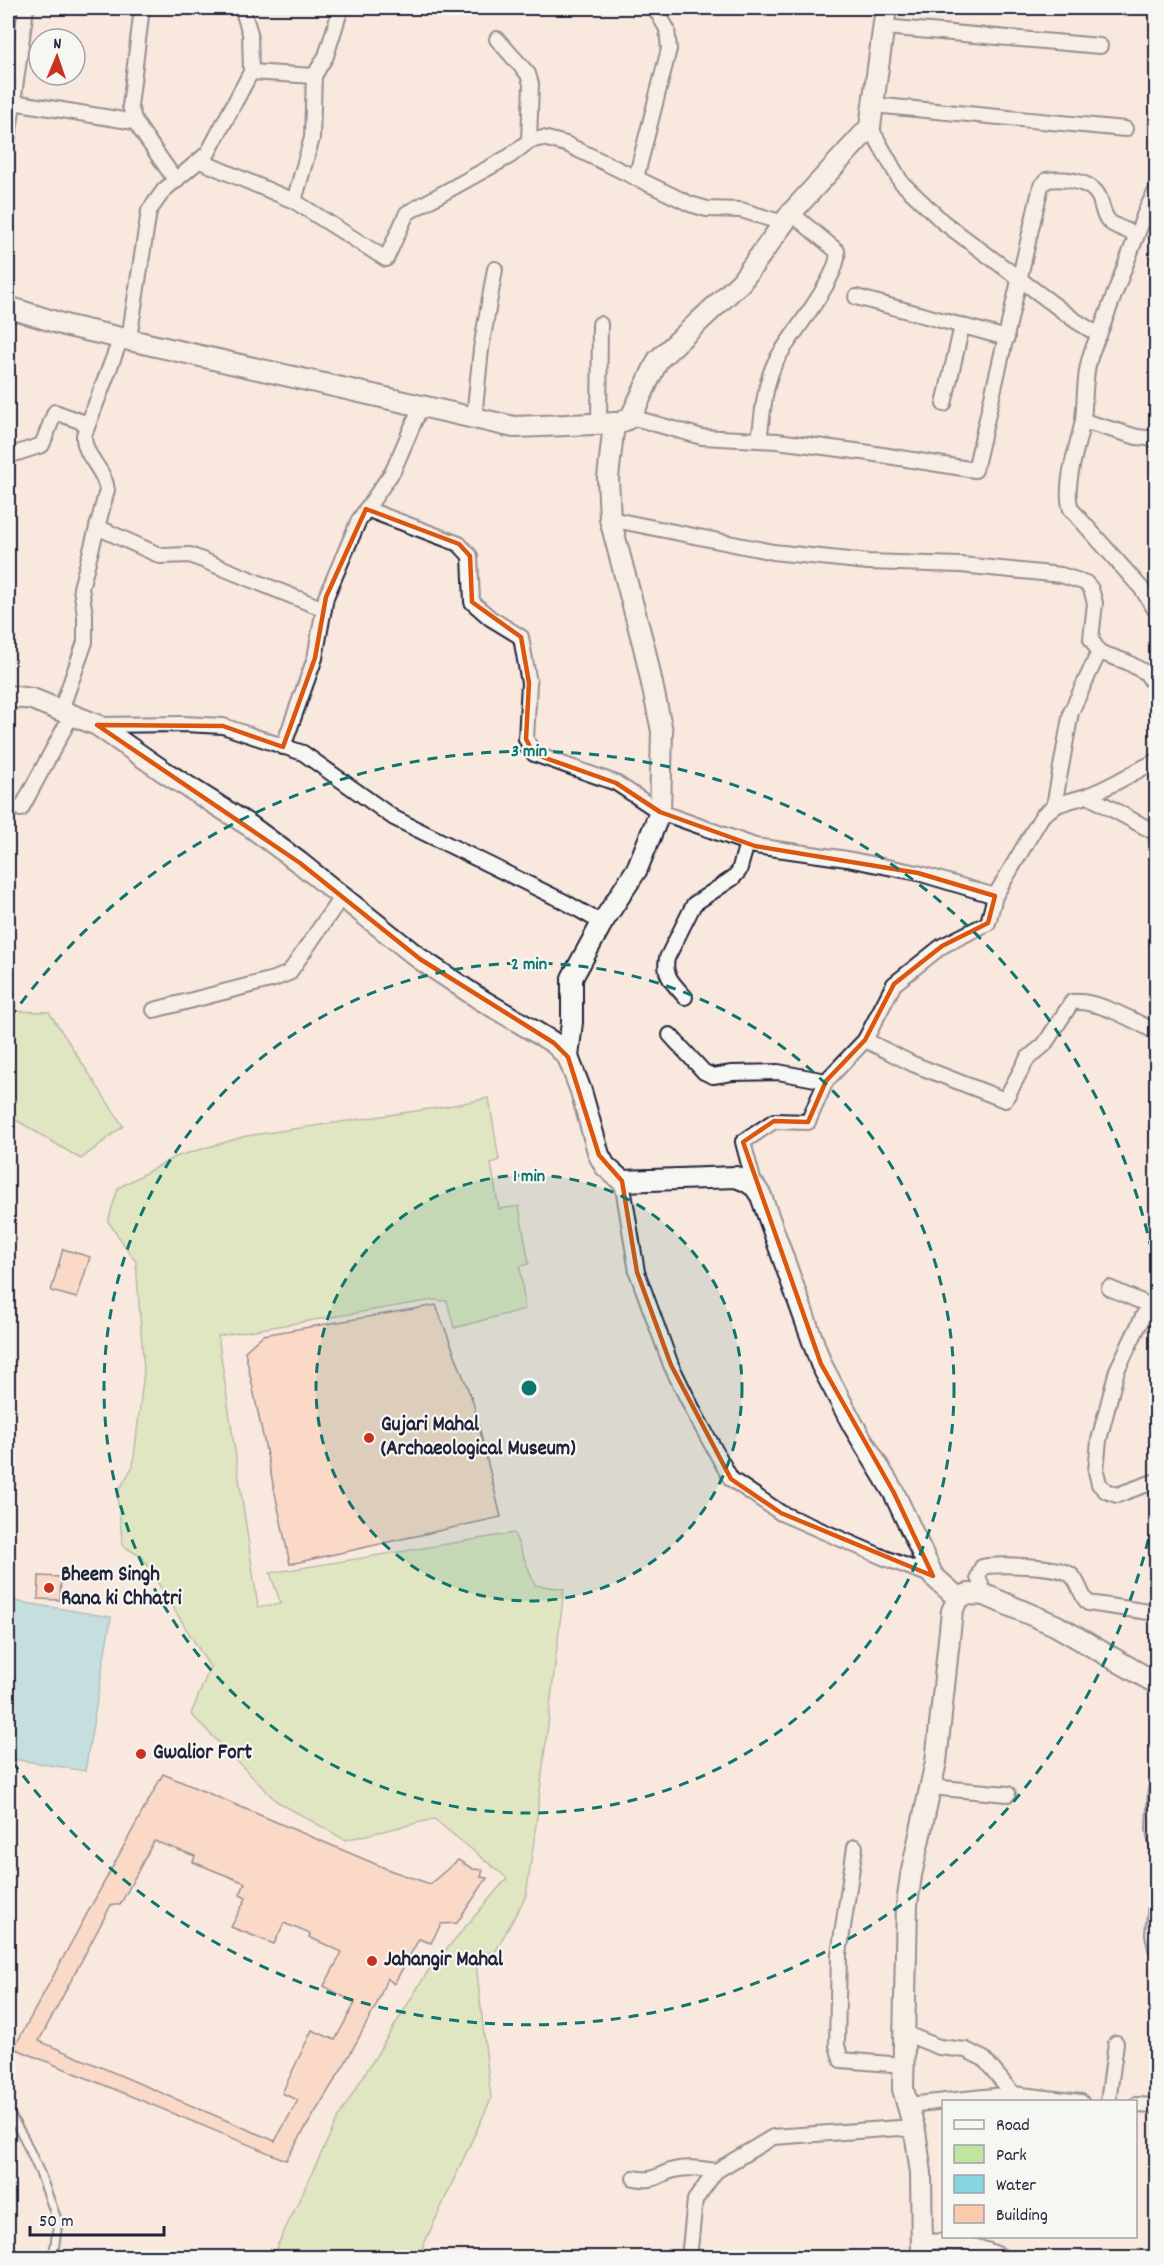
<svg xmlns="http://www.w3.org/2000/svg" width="1164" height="2265" font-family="Dekko,sans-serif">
<rect width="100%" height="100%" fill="#f8e8dd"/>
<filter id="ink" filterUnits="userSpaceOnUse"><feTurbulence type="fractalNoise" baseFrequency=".0167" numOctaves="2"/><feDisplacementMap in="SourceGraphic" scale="12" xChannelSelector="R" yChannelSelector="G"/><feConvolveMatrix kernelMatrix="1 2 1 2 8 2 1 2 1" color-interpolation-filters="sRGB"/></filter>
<g filter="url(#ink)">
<g fill="#c1e59f" stroke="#72846d" stroke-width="1.5">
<path d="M8 1011 49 1012 123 1126 81 1159 8 1115Z"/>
<path d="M489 1098 499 1160 491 1164 499 1209 519 1206 529 1264 520 1266 525 1309 454 1328 447 1301 433 1300 218 1336 258 1607 281 1604 270 1573 514 1533 535 1585 564 1589 534 1841 526 1896 495 1952 475 1954 491 2099 418 2257H272L339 2116 428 1971 507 1878 434 1819 345 1840 276 1801 191 1714 210 1667 142 1557 123 1546 117 1494 133 1466 144 1371 136 1262 108 1221 118 1188 175 1157 246 1136 443 1107Z"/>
</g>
<path fill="#85d6df" stroke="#5d8e9d" stroke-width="1.5" d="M8 1600 111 1617 85 1771 8 1758Z"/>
<g fill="#fcc9ac" stroke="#22223b" stroke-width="1.5" fill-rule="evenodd">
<path d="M63 1249 90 1257 77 1298 51 1291Z"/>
<path d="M436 1305 473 1402 501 1517 290 1564 245 1351 263 1335Z"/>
<path d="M39 1576 61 1577 60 1600 38 1599Z"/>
<path d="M163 1774 392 1871 430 1884 458 1860 473 1869 483 1870 481 1877 487 1878 457 1923 441 1924 431 1943 419 1939 394 1984 387 1978 376 2006 344 2065 286 2160 14 2048ZM154 1841 195 1856 193 1862 245 1883 240 1895 246 1898 231 1927 274 1944 284 1923 310 1934 309 1937 342 1952 324 1986 355 2003 335 2040 312 2030 282 2093 298 2100 275 2141 39 2041 111 1905H120Z"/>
</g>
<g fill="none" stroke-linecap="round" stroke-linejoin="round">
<defs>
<path id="lane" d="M8 2111 24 2138 40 2173 58 2222 53 2258"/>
<g id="street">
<path d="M142 8 130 106 135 122 176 181"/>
<path d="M884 27 1100 46"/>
<path d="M497 39 528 74 531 84 529 141"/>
<path d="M251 72 314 76 326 56 341 8"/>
<path d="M13 102 135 122"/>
<path d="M873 105 1125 129"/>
<path d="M870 127 901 182 943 222 1076 321 1099 335C1083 365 1086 389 1083 421L1137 437 1156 439"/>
<path d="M8 139 26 8"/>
<path d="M200 161 294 201 312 138 314 76"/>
<path d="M636 178 669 49 667 29 655 8"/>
<path d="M294 201 386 259 407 213 510 156 529 141 543 138 566 144 690 204 707 209 741 210 783 223"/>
<path d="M856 297 1007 338"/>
<path d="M1099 335 1147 208 1156 191"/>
<path d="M129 339 149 211 164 190 208 153 251 72 250 33 242 8"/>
<path d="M944 404 962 326"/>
<path d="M631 417 702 437 777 441 863 452 975 470 1041 186 1047 180C1063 178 1091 180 1099 197 1103 206 1102 216 1111 223 1118 228 1129 231 1137 235"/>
<path d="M474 418 481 349 495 269"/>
<path d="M1083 421C1078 444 1063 487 1071 509L1142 589 1156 611"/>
<path d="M599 424 600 324"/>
<path d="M759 440C763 414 764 382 777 359 790 336 842 274 837 251L791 213"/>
<path d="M8 456 42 445 55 412 88 424"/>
<path d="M366 509 459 544 470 556 472 602 490 618 521 637 529 683 526 739 534 754 616 783 660 812 755 846 847 859 918 873 995 896 1042 816C1062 799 1067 803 1089 795 1112 786 1134 772 1156 761"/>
<path d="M610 519 773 552 868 562 961 565 1061 575 1086 583 1091 589 1095 603 1091 639 1099 652 1127 662 1146 673 1156 687"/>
<path d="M97 527 161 556 190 555 324 609"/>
<path d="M61 710 85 642V615L81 588 107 490C105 469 83 456 84 435L121 338"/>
<path d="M97 725 184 724 223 726 303 753 394 818 565 902 602 923"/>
<path d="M283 747 315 658 326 597 359 520 393 471 421 406"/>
<path d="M1088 796 1156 833"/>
<path d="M1054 806 1071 712 1099 652"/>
<path d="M21 809 72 714"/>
<path d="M995 896 988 923 942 946 894 984 865 1040 913 1064 1005 1100 1027 1059 1044 1045 1072 1002C1096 999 1135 1021 1156 1032"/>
<path d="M685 997C674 984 663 976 667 958L694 904 733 878 739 871 747 843"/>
<path d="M154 1010 274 979 289 973 342 896"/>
<path d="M670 1035 704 1072 713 1076 732 1073 778 1072 826 1081"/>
<path d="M622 1181 637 1272 671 1365 696 1416 731 1479 781 1513 885 1558 933 1576"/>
<path d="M755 1187 743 1142 774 1121 808 1122 826 1081 865 1040"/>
<path d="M1109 1288 1156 1308"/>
<path d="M1149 1304 1117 1370 1099 1440 1096 1471 1099 1484 1106 1491 1117 1495 1156 1481"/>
<path d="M985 1595 978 1577 982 1567C997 1564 1060 1565 1071 1575 1080 1583 1080 1595 1088 1603L1156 1613"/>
<path d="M930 1787 1008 1794"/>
<path d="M1156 1790 1154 1829 1156 1841"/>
<path d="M855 1847 839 1954 837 2045 841 2060 903 2065"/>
<path d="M1156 1906 1153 1934 1156 1948"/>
<path d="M904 2033 939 2047 966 2050 984 2059 1013 2094"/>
<path d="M1108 2102 1116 2043"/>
<path d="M908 2105 1013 2094 1081 2102"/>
<path d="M1136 2105 1156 2106"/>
<path d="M634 2178C658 2183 658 2172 679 2169 691 2167 705 2169 716 2171"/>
<path d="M923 2242C952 2240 979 2245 1005 2258"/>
<path d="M689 2258 695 2200 716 2171 773 2137 899 2128 915 2131"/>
</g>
<g id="secondary">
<path d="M8 307 68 326 514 427 620 423 631 417 658 360 741 282 791 213 870 127 886 8"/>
<path d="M8 696 32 699 97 725 163 771 250 826 300 863 420 959 480 999 554 1043 568 1057 581 1091 599 1155 605 1166 622 1181 736 1177 746 1181 755 1187 761 1196 821 1364 853 1425 894 1493 933 1576 958 1598"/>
<path d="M568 1057 572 1022V978L602 923 637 869 660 812 662 731 645 651 610 519 608 478 614 423"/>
<path d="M922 2258 921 2173 915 2131 903 2089 907 1905 911 1875 936 1762 952 1611 958 1598 968 1594 985 1595 1055 1625 1156 1683"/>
</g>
</defs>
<use href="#lane" stroke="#22223b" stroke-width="11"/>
<use href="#street" stroke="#22223b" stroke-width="18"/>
<use href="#secondary" stroke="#22223b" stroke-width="24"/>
<use href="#lane" stroke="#f6f6f2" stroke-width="7"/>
<use href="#street" stroke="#f6f6f2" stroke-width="14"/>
<use href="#secondary" stroke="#f6f6f2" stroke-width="20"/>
</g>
</g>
<path d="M0 0H1164V2265H0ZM366 509 459 544 470 556 472 602 521 637 529 683 526 739 534 754 616 783 660 812 755 846 918 873 995 896 988 923 942 946 894 984 865 1040 826 1081 808 1122 774 1121 743 1142 821 1364 894 1493 933 1576 781 1513 731 1479 671 1365 637 1272 622 1181 599 1155 568 1057 554 1043 420 959 300 863 97 725 223 726 283 747 315 658 326 597Z" fill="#f8e8dd" fill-opacity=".55" fill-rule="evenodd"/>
<path fill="none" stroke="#de560e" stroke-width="4.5" stroke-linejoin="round" d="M366 509 459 544 470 556 472 602 521 637 529 683 526 739 534 754 616 783 660 812 755 846 918 873 995 896 988 923 942 946 894 984 865 1040 826 1081 808 1122 774 1121 743 1142 821 1364 894 1493 933 1576 781 1513 731 1479 671 1365 637 1272 622 1181 599 1155 568 1057 554 1043 420 959 300 863 97 725 223 726 283 747 315 658 326 597Z"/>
<circle cx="529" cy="1388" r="213" fill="#0f766e" fill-opacity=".12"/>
<g fill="none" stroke="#0f766e" stroke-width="3" stroke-dasharray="10 8">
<circle cx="529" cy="1388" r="213"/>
<circle cx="529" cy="1388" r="425"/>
<path d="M1156 1504A638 638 0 0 1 10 1758M10 1018A638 638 0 0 1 1156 1272"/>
</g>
<g fill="#c8321e" stroke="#f6f6f2" stroke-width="2">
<circle cx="369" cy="1438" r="6"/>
<circle cx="49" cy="1588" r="6"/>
<circle cx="141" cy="1754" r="6"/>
<circle cx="372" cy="1961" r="6"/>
</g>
<g text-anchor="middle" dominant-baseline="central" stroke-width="4.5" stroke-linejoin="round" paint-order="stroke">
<g font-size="21" font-weight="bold" fill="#22223b" stroke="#f6f6f2" text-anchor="start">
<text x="381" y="1426">Gujari Mahal<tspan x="381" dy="24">(Archaeological Museum)</tspan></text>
<text x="61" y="1576">Bheem Singh<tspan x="61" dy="24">Rana ki Chhatri</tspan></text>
<text x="153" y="1754">Gwalior Fort</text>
<text x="384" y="1961">Jahangir Mahal</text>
</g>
</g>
<circle cx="529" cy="1388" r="9" fill="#0f766e" stroke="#f6f6f2" stroke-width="3"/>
<g font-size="18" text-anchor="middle" font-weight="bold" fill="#0f766e" stroke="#f6f6f2" stroke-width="4.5" stroke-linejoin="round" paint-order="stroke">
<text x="529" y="756">3 min</text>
<text x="529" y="969">2 min</text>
<text x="529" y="1181">1 min</text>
</g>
<rect width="1164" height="2265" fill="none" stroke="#f6f6f2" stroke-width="30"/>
<rect x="15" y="15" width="1134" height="2235" fill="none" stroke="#22223b" stroke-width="2" filter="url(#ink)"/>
<rect x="942" y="2100" width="195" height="138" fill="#f6f6f2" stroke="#a1a1a9" stroke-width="1.5"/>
<rect x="954" y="2120" width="30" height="9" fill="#f6f6f2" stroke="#a1a1a9" stroke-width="1.5"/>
<text x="996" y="2130" font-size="18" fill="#22223b">Road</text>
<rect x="954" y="2145" width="30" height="18" fill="#c1e59f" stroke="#a1a1a9" stroke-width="1.5"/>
<text x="996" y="2160" font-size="18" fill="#22223b">Park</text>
<rect x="954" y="2175" width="30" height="18" fill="#85d6df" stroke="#a1a1a9" stroke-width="1.5"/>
<text x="996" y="2190" font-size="18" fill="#22223b">Water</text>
<rect x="954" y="2205" width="30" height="18" fill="#fcc9ac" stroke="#a1a1a9" stroke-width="1.5"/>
<text x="996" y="2220" font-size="18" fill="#22223b">Building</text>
<g transform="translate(57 57) rotate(2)"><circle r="28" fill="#f6f6f2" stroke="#a1a1a9" stroke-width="1.5"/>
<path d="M0-4.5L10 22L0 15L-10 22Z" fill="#c8321e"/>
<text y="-9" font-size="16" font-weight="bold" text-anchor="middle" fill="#22223b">N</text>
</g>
<path d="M30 2226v9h134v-9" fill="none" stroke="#22223b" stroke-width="3"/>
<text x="39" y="2226" font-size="18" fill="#22223b" stroke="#f6f6f2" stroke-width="4.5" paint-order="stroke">50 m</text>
</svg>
